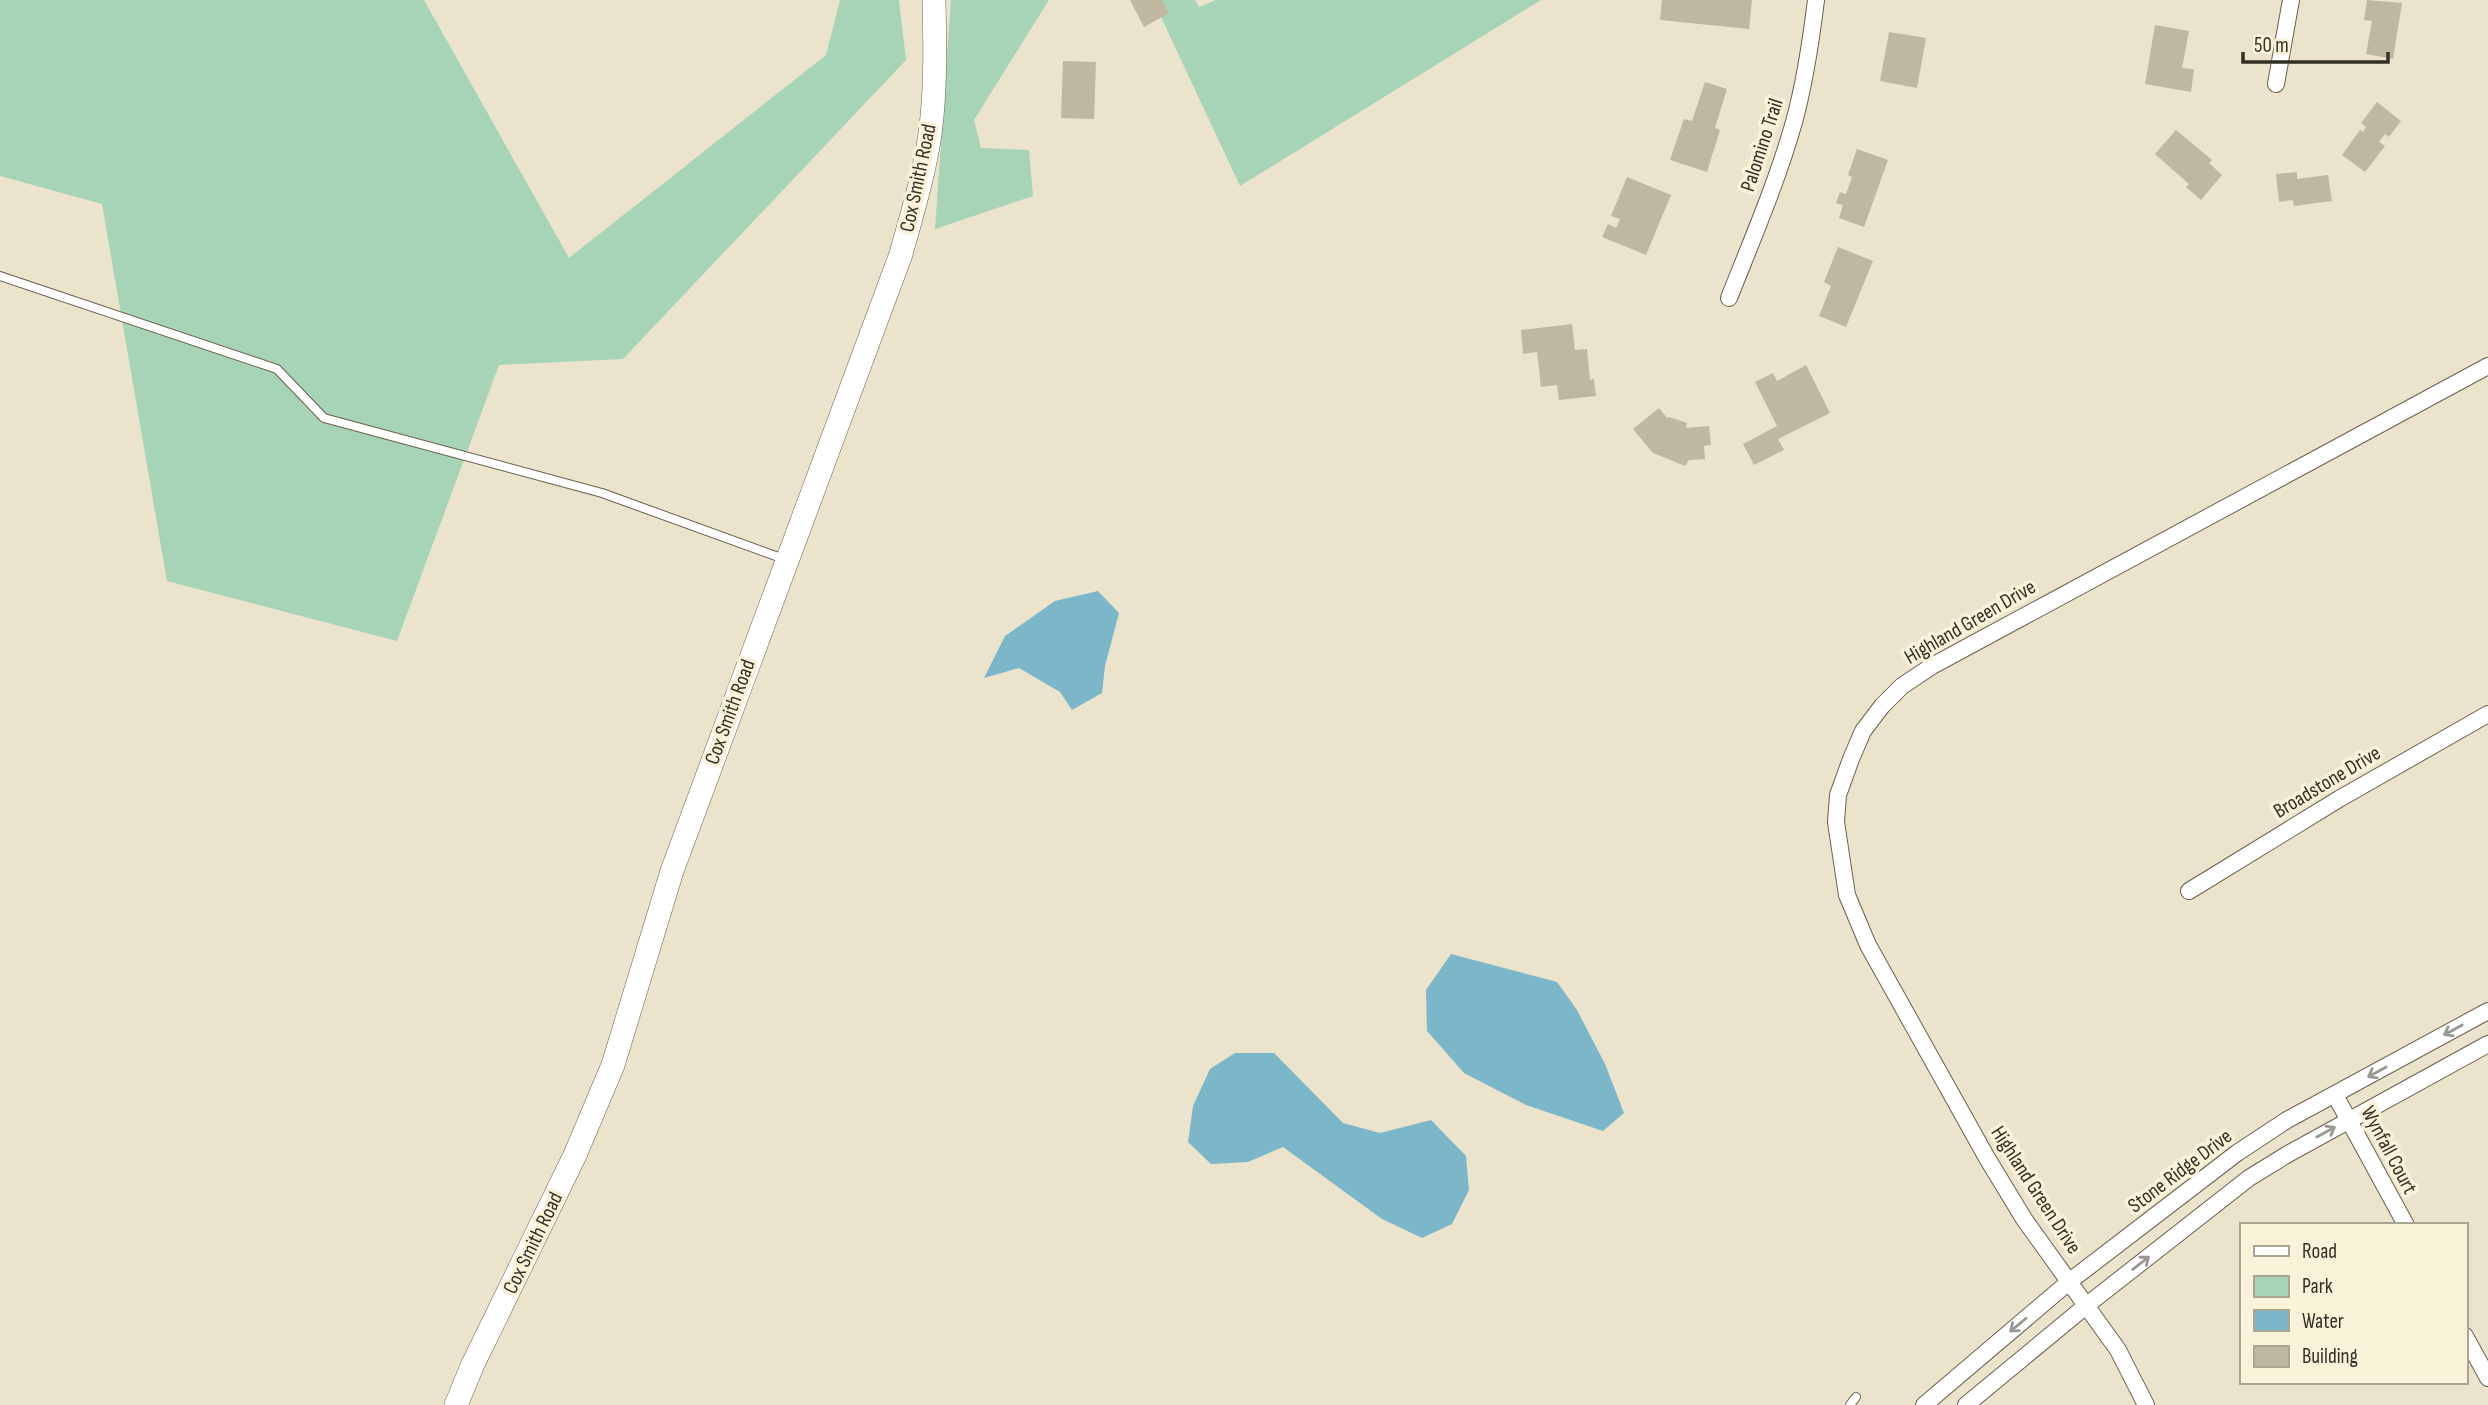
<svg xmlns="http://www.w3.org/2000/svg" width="2488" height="1405" font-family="'Sofia Sans Condensed',sans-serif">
<rect width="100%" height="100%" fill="#ece3cc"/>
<g fill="#a7d4b6">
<path d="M0 0H424L569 258 826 55 840 0H899L906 60 623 359 499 365 397 641 167 581 102 204 0 176Z"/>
<path d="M951 0H1049L974 120 981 148 1029 150 1033 196 935 229Z"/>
<path d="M1153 0H1195L1199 7 1216 0H1541L1240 186Z"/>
</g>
<g fill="#7cb7c9">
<path d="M1098 591 1119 613 1105 666 1102 693 1072 710 1060 692 1019 668 984 678 1005 636 1055 601Z"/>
<path d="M1451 954 1557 982 1577 1010 1605 1064 1624 1113 1603 1131 1526 1105 1464 1073 1427 1031 1426 990Z"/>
<path d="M1235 1053H1274L1343 1123 1380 1133 1431 1120 1466 1156 1469 1190 1452 1224 1422 1238 1382 1219 1283 1147 1248 1162 1211 1164 1188 1142 1193 1106 1210 1069Z"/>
</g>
<g fill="#c0b7a0">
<path d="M1130 0H1162L1169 13 1144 27Z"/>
<path d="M1662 0H1752L1749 29 1660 20Z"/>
<path d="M2367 0 2402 3 2393 59 2366 54 2372 21 2364 20Z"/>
<path d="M2155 25 2189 31 2182 68 2194 69 2191 92 2145 84Z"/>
<path d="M1889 32 1926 38 1917 88 1880 81Z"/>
<path d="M1063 61 1096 62 1094 119 1061 118Z"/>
<path d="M1705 82 1727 89 1715 128 1720 130 1707 172 1670 160 1684 119 1692 121Z"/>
<path d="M2377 102 2401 121 2389 137 2385 134 2379 142 2385 146 2365 172 2342 155 2360 130 2363 132 2366 127 2361 123Z"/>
<path d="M2176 130 2212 160 2209 163 2222 175 2201 200 2186 187 2189 184 2155 154Z"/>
<path d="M1857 149 1888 160 1864 227 1839 218 1843 205 1836 203 1840 192 1846 194 1852 177 1848 175Z"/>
<path d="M2297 172V179L2328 175 2332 201 2294 206 2293 200 2279 202 2276 174Z"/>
<path d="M1627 177 1671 195 1646 255 1602 237 1608 224 1616 228 1620 219 1611 216Z"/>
<path d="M1838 247 1873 261 1846 327 1819 316 1831 286 1824 282Z"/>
<path d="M1572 324 1575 350 1587 349 1590 380 1594 379 1596 396 1559 400 1557 385 1541 387 1537 352 1523 354 1521 330Z"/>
<path d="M1806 365 1830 413 1778 439 1784 450 1754 465 1743 444 1777 426 1755 382 1773 373 1777 381Z"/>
<path d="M1659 408 1667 418 1669 417 1687 423 1686 428 1709 426 1711 445 1704 446 1705 459 1689 460 1685 466 1653 453 1633 429Z"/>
</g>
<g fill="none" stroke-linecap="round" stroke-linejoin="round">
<defs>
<g id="lane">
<path d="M0 276 277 369 324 418 602 493 784 559"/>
<path d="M1850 1405 1856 1397"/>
</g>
<g id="street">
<path d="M2276 84 2291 0"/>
<path d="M1729 298C1752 240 1777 182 1794 122 1805 82 1811 41 1816 0"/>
<path d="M2189 891 2339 799 2488 714"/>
<path d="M2335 1095 2406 1225"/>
<path d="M2465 1336 2488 1378"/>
<path d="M1924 1405 2070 1281 2237 1153 2287 1120 2488 1011"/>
<path d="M1966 1405 2087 1305 2249 1178 2288 1154 2488 1044"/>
<path d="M2146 1405 2118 1350 2024 1219 1987 1158 1868 945 1847 895 1836 822 1838 795 1851 759 1863 731 1882 706 1902 686 1932 666 2488 366"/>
</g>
<path id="secondary" d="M456 1405 473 1364 575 1155 613 1065 672 871 901 254C912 214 924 175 930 134 936 90 935 44 934 0"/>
</defs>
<use href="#lane" stroke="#68604c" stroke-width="10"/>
<use href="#street" stroke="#68604c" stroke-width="18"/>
<use href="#secondary" stroke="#68604c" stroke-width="24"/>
<use href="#lane" stroke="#fff" stroke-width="8"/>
<use href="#street" stroke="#fff" stroke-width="16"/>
<use href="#secondary" stroke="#fff" stroke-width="23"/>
</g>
<defs><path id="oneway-shaft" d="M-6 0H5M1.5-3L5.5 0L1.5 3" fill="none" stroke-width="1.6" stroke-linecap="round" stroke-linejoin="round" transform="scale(1.75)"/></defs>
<g stroke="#999893">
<use href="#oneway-shaft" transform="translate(2453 1030) rotate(151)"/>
<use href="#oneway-shaft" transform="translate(2377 1072) rotate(151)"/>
<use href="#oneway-shaft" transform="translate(2326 1132) rotate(-29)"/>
<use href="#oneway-shaft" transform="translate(2141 1263) rotate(-38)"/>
<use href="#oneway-shaft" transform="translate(2018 1325) rotate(140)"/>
</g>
<g text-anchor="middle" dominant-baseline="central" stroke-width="7" stroke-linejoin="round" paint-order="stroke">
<g font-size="21" fill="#333027" stroke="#faf1d9">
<text transform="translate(1762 145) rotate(-72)">Palomino Trail</text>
<text transform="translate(918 178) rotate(-78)">Cox Smith Road</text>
<text transform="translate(1970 622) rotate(-30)">Highland Green Drive</text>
<text transform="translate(730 712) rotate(-70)">Cox Smith Road</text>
<text transform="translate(2327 782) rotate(-31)">Broadstone Drive</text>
<text transform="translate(2389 1150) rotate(62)">Wynfall Court</text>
<text transform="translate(2180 1171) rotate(-37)">Stone Ridge Drive</text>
<text transform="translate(2036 1190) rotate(57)">Highland Green Drive</text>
<text transform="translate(533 1243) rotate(-64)">Cox Smith Road</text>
</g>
</g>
<rect x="2240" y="1223" width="228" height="161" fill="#faf1d9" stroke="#aaa492" stroke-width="2"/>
<rect x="2254" y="1246" width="35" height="10" fill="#ffffff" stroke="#aaa492" stroke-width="2"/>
<text x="2302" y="1258" font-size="21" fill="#333027">Road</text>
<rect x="2254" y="1276" width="35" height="21" fill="#a7d4b6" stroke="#aaa492" stroke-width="2"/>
<text x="2302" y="1293" font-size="21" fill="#333027">Park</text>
<rect x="2254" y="1310" width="35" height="21" fill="#7cb7c9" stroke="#aaa492" stroke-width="2"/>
<text x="2302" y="1328" font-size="21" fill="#333027">Water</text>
<rect x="2254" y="1346" width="35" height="21" fill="#c0b7a0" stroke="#aaa492" stroke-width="2"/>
<text x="2302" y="1363" font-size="21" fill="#333027">Building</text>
<path d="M2243 52v10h145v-10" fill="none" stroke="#333027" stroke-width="3.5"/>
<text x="2254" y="52" font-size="21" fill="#333027" stroke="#faf1d9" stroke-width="5" paint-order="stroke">50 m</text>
</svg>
